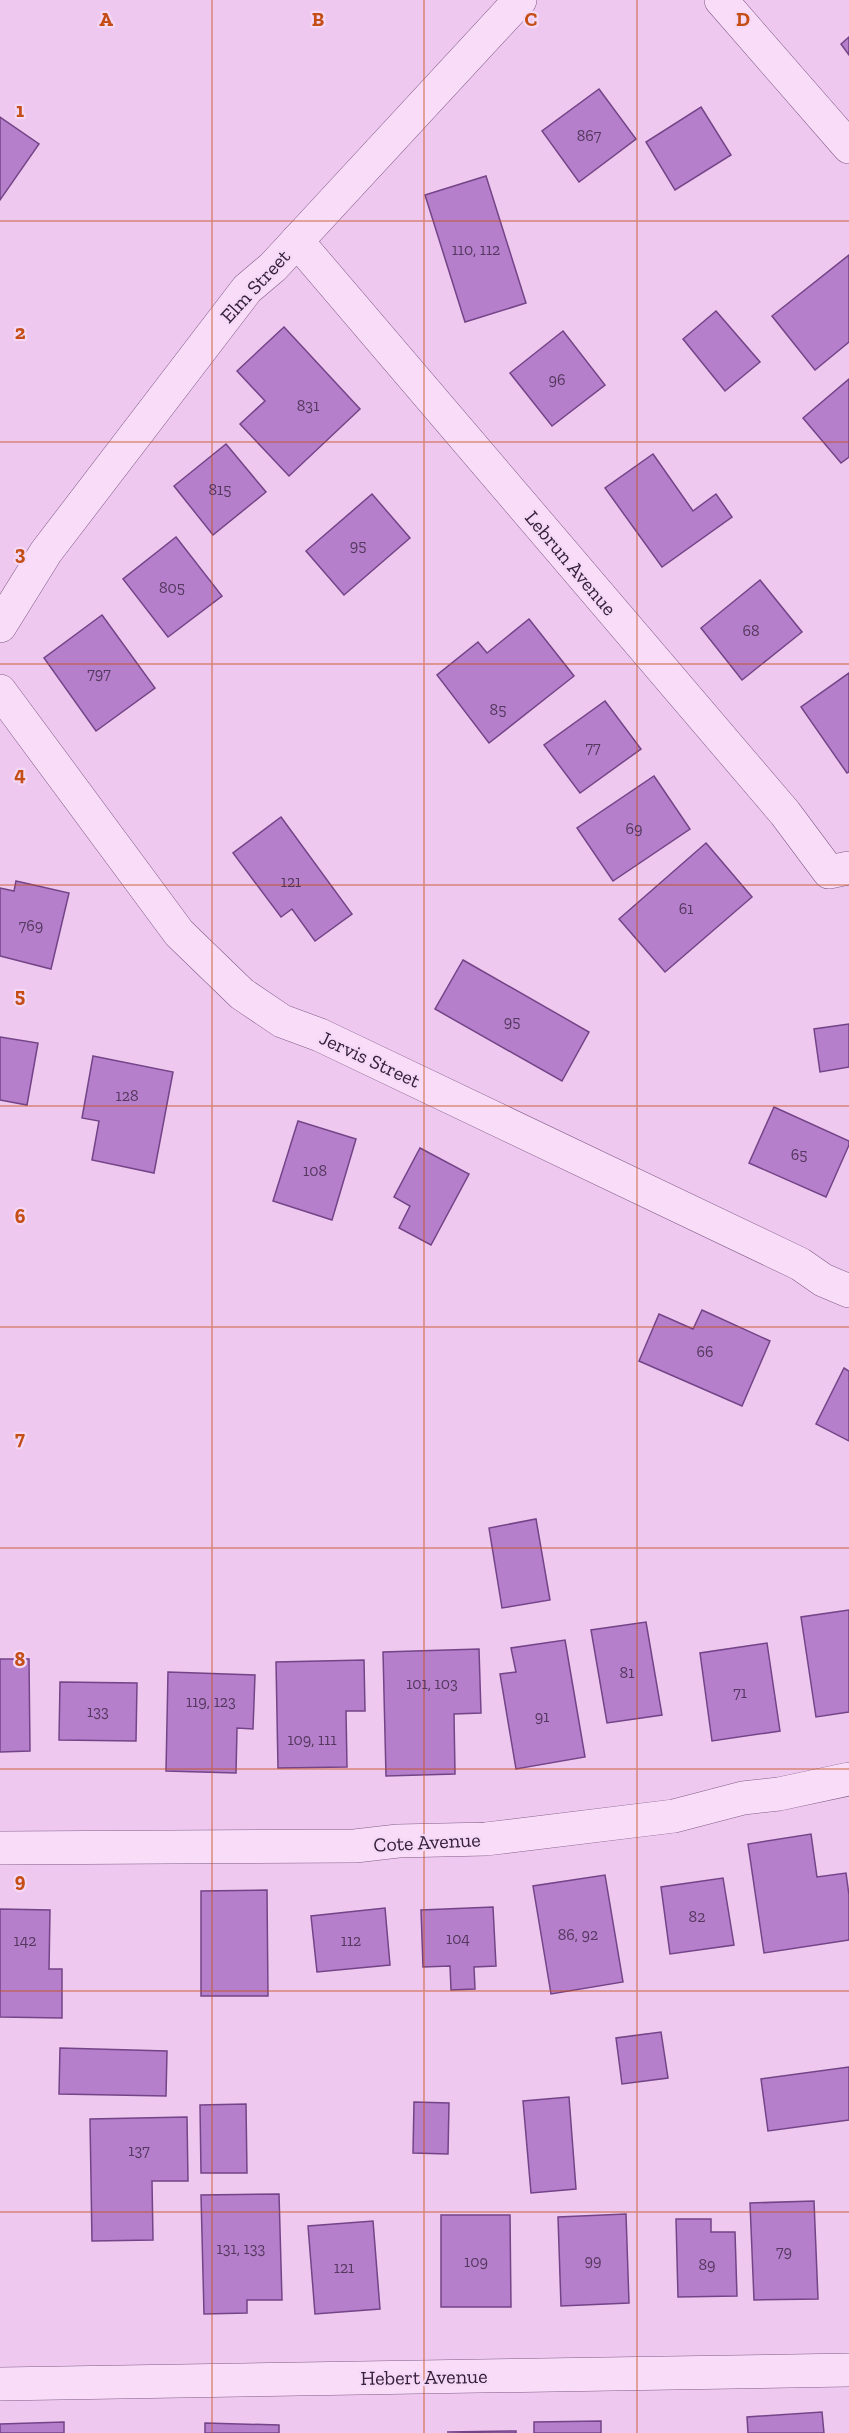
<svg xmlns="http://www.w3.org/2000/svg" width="849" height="2433" font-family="'Zilla Slab',serif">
<rect width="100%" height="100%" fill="#eec8ee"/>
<g fill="#b57fcb" stroke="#744488" stroke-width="1.5">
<path d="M849 37V55L841 44Z"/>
<path d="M599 89 636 139 579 182 542 131Z"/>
<path d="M701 107 731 155 675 190 646 142Z"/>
<path d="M0 117 39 144 0 200Z"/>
<path d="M486 176 526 303 465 322 425 195Z"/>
<path d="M849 255V342L815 370 772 316Z"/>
<path d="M716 311 760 362 725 391 683 339Z"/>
<path d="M284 327 360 409 289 476 240 424 265 401 237 371Z"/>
<path d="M563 331 605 385 552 426 510 373Z"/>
<path d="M849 379V457L841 463 803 418Z"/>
<path d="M226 444 266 492 213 535 174 486Z"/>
<path d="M653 454 693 511 716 494 732 517 662 567 605 488Z"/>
<path d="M372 494 410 538 344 595 306 551Z"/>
<path d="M176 537 222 596 168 637 123 579Z"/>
<path d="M760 580 802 632 742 680 701 628Z"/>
<path d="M102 615 155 688 96 731 44 658Z"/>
<path d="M529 619 574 676 489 743 437 675 478 642 487 653Z"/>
<path d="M849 673V772L847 773 801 707Z"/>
<path d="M605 701 641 749 580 793 544 745Z"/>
<path d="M654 776 690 829 613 881 577 828Z"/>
<path d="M281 817 352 914 315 941 292 909 281 917 233 853Z"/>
<path d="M706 843 752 897 665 972 619 919Z"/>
<path d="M16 881 69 893 51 969 0 956V888L14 891Z"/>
<path d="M463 960 589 1032 562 1081 435 1009Z"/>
<path d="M849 1024V1067L820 1072 814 1029Z"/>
<path d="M0 1037 38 1043 27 1105 0 1100Z"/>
<path d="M93 1056 173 1072 154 1173 92 1160 99 1121 82 1118Z"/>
<path d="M774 1107 849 1141V1145L826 1197 749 1163Z"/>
<path d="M298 1121 356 1139 332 1220 273 1201Z"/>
<path d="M420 1148 469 1174 431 1245 399 1228 410 1206 394 1197Z"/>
<path d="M702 1310 770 1341 742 1406 639 1361 659 1314 693 1329Z"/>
<path d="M844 1368 849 1371V1441L816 1424Z"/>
<path d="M536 1519 550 1600 502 1608 489 1528Z"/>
<path d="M849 1610V1712L816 1717 801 1617Z"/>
<path d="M646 1622 662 1715 607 1723 591 1630Z"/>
<path d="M565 1640 585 1757 516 1769 500 1674 516 1672 511 1648Z"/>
<path d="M767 1643 780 1731 712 1741 700 1653Z"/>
<path d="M479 1649 481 1713 454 1714 455 1774 386 1776 383 1652Z"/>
<path d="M0 1659H29L30 1751 0 1752Z"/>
<path d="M364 1660 365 1711H346L347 1767 278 1768 276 1662Z"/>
<path d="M168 1672 255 1675 253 1729 237 1728 236 1773 166 1771Z"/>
<path d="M60 1682 137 1683 136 1741 59 1740Z"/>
<path d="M811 1834 817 1877 846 1873 849 1895V1940L764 1953 748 1844Z"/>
<path d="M605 1875 623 1982 551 1994 533 1886Z"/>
<path d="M723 1878 734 1945 670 1954 661 1887Z"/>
<path d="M267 1890 268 1996H201V1891Z"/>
<path d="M493 1907 496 1966 474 1967 475 1989 451 1990 450 1966 423 1967 421 1910Z"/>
<path d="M385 1908 390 1965 317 1972 311 1916Z"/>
<path d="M0 1909 50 1910 49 1969H62V2018L0 2017Z"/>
<path d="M661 2032 668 2078 622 2084 616 2038Z"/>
<path d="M60 2048 167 2051 166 2096 59 2094Z"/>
<path d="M849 2067V2120L768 2131 761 2079Z"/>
<path d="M569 2097 576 2189 531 2193 523 2101Z"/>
<path d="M414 2102 449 2103 448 2154 413 2153Z"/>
<path d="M246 2104 247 2173H201L200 2105Z"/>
<path d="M187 2117 188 2181H152L153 2240 92 2241 90 2119Z"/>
<path d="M279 2194 282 2300H247V2313L204 2314 201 2195Z"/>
<path d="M814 2201 818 2299 754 2300 750 2203Z"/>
<path d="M626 2214 629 2303 561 2306 558 2217Z"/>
<path d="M441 2215H510L511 2307H441Z"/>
<path d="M676 2219H711V2232H735L737 2296 678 2297Z"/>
<path d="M373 2221 380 2309 315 2314 308 2226Z"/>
<path d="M822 2412 824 2433H748L747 2417Z"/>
<path d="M601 2421V2433H534V2422Z"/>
<path d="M64 2422V2433H0V2424Z"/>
<path d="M205 2423 279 2425V2433H205Z"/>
<path d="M516 2431V2433L447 2432Z"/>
</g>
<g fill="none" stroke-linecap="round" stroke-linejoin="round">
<defs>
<g id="minor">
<path d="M721 0 849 147"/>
<path d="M297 241 785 813 829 872 849 868"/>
<path d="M0 626 46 552 247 289 273 267 520 0"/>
<path d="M0 691 179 933 242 994 282 1021 320 1035 800 1264 823 1280 849 1291"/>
<path d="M0 1848 355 1846 398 1841 486 1839 674 1816 743 1798 779 1794 849 1779"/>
<path d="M0 2384 849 2370"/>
</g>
</defs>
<use href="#minor" stroke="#825d8a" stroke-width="34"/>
<use href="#minor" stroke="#f8dcf8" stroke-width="33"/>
</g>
<path fill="none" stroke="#c44e15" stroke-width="1.5" stroke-opacity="0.55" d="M212 0V2433M424 0V2433M637 0V2433M0 221H849M0 442H849M0 664H849M0 885H849M0 1106H849M0 1327H849M0 1548H849M0 1769H849M0 1991H849M0 2212H849"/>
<g text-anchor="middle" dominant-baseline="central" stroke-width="4.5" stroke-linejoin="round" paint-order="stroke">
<g font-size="16" fill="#55385f">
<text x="589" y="135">867</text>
<text x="476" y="249">110, 112</text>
<text x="557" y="379">96</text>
<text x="308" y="405">831</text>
<text x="220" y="489">815</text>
<text x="358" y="545">95</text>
<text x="172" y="587">805</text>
<text x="751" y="630">68</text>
<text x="99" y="673">797</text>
<text x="498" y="709">85</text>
<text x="593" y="747">77</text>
<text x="634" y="828">69</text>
<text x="291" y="881">121</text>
<text x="686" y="908">61</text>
<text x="31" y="925">769</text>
<text x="512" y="1021">95</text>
<text x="127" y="1095">128</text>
<text x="799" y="1154">65</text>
<text x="315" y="1170">108</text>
<text x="705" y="1351">66</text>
<text x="627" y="1672">81</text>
<text x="432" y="1683">101, 103</text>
<text x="740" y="1692">71</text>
<text x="211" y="1701">119, 123</text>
<text x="98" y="1711">133</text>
<text x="542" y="1716">91</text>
<text x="312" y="1739">109, 111</text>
<text x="697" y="1916">82</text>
<text x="578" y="1934">86, 92</text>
<text x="458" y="1938">104</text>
<text x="25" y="1940">142</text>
<text x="351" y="1940">112</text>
<text x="139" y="2150">137</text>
<text x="241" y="2248">131, 133</text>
<text x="784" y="2251">79</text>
<text x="593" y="2260">99</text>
<text x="476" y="2261">109</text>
<text x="707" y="2264">89</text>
<text x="344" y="2267">121</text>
</g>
<g font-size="20" fill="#35213b" stroke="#f5d8f5">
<text transform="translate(255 286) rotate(-47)">Elm Street</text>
<text transform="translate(571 563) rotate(50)">Lebrun Avenue</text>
<text transform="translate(370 1059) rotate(25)">Jervis Street</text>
<text transform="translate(427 1842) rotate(-3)">Cote Avenue</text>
<text transform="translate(424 2377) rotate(-1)">Hebert Avenue</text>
</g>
</g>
<g font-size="20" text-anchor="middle" font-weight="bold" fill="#c44e15" stroke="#f5d8f5" stroke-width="4.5" stroke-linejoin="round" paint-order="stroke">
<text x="106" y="26">A</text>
<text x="318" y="26">B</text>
<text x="531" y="26">C</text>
<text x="743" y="26">D</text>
<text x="20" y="117">1</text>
<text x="20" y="339">2</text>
<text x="20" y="560">3</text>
<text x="20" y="781">4</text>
<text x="20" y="1002">5</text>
<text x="20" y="1223">6</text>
<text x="20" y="1445">7</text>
<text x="20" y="1666">8</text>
<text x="20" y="1887">9</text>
</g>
</svg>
